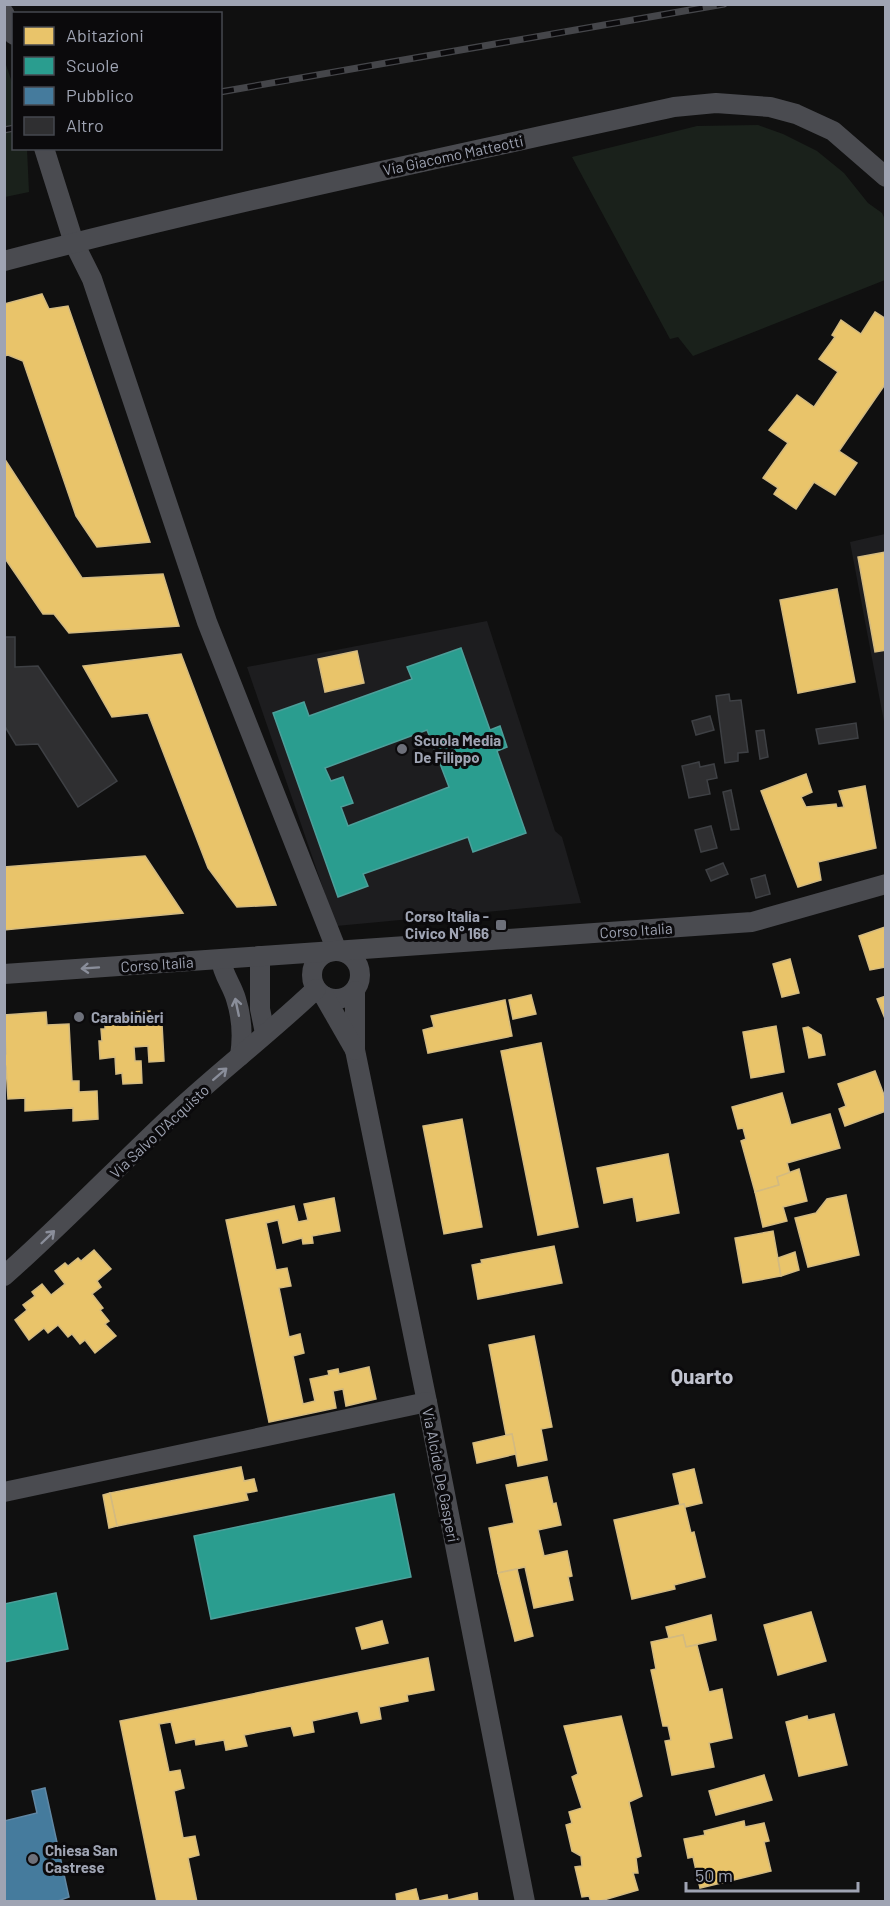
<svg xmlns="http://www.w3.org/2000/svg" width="890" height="1906" font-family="Barlow,sans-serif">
<rect width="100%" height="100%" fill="#101010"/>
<g fill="#1d1d1f">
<path d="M885 534V727L850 542Z"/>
<path d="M487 621 555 831 562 837 581 903 336 926 247 667Z"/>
</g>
<g fill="#1a211b">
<path d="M5 62 13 85 14 148 27 149 29 192 5 197Z"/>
<path d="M758 125 783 134 817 151 844 173 868 203 882 213 886 222 885 280 693 356 678 337 670 339 572 157 697 126Z"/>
</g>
<g fill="#e9c46a" stroke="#d3ba80" stroke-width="1.5">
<path d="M42 294 49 309 68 306 150 542 97 547 76 516 23 361 8 355 4 356V304Z"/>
<path d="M875 312 886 319V383L839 451 857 463 835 495 814 482 796 509 774 494 778 488 763 478 788 443 769 430 797 395 814 407 838 372 819 359 835 337 832 335 841 320 861 334Z"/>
<path d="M4 458 82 578 163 574 179 626 69 633 54 614H43L4 557Z"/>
<path d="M886 552V650L875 652 858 557Z"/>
<path d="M837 589 855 682 798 693 780 600Z"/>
<path d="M357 651 364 683 325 692 318 659Z"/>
<path d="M181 654 276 905 237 907 208 868 148 713 112 717 83 666Z"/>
<path d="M806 774 812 792 801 797 806 807 836 804 837 808 844 807 839 791 865 786 876 848 818 862 821 880 798 887 761 791Z"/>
<path d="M145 856 183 913 4 930V867Z"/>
<path d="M885 927 886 967 870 970 859 936Z"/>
<path d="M790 959 799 993 782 997 773 964Z"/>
<path d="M531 995 536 1014 513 1019 509 1000Z"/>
<path d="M886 996V1021L877 999Z"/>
<path d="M505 1000 512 1036 428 1053 423 1030 434 1027 431 1016Z"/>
<path d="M150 1011 151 1025 162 1024 164 1061 149 1062 148 1046 134 1047 135 1061H141L142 1083 123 1084 122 1073 116 1074 115 1057 100 1059 99 1041H102L101 1029H105V1016L129 1015 130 1021H132L131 1012Z"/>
<path d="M46 1012 47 1025 69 1024 72 1081H79V1092L97 1091 98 1119 73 1121V1108L25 1111V1098L8 1099 6 1066H4V1054H6L4 1015Z"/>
<path d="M776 1026 784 1072 751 1078 743 1032Z"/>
<path d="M808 1027 821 1035 825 1055 809 1058 803 1028Z"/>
<path d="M541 1043 578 1227 538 1235 501 1051Z"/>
<path d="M875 1071 884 1095 886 1094V1111L845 1126 839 1109 846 1106 838 1084Z"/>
<path d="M782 1093 791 1125 830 1114 840 1148 787 1163 790 1174 777 1177 779 1185 755 1192 741 1141 746 1139 743 1128 738 1129 732 1107Z"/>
<path d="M462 1119 482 1227 444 1234 423 1126Z"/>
<path d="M668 1154 679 1213 637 1221 633 1197 604 1203 597 1168Z"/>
<path d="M799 1169 807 1201 783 1207 787 1221 763 1227 755 1192 779 1185 777 1177Z"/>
<path d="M846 1195 859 1255 808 1267 795 1218 816 1213 827 1199Z"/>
<path d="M334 1198 340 1231 312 1236 313 1243 303 1244 302 1238 283 1243 278 1220 266 1223 276 1270 287 1268 291 1286 279 1288 289 1337 300 1334 304 1353 293 1356 303 1404 315 1401 310 1379 329 1375 328 1371 338 1369 339 1374 369 1367 376 1399 346 1406 343 1389 333 1391 336 1408 269 1422 226 1220 294 1206 298 1222 308 1220 304 1204Z"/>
<path d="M773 1231 781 1276 743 1283 735 1238Z"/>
<path d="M554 1246 562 1283 478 1299 472 1265 482 1263 481 1260Z"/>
<path d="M94 1250 111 1269 97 1281 101 1287 92 1294 103 1308 100 1310 109 1321 105 1324 116 1336 95 1353 85 1340 80 1344 72 1334 68 1337 58 1325 48 1333 44 1328 29 1340 15 1320 27 1310 23 1305 35 1296 32 1292 42 1284 51 1295 65 1284 55 1271 65 1263 68 1266 78 1258 81 1261Z"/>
<path d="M795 1252 799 1270 781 1276 778 1258Z"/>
<path d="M534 1336 552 1427 541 1429 547 1460 518 1466 512 1434 506 1435 489 1345Z"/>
<path d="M512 1434 516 1454 477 1463 473 1443Z"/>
<path d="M241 1467 244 1481 254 1479 257 1491 246 1493 248 1500 117 1526 110 1493Z"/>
<path d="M694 1469 702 1503 685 1507 684 1504 680 1505 673 1474Z"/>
<path d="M547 1477 553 1504 556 1503 561 1525 538 1530 544 1556 567 1551 572 1576 568 1577 573 1600 534 1608 525 1567 498 1573 489 1528 514 1523 506 1485Z"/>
<path d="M110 1493 117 1526 109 1528 103 1495Z"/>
<path d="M684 1504 691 1533 694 1532 705 1577 674 1585 675 1589 632 1599 614 1520Z"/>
<path d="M517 1569 533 1636 515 1641 498 1573Z"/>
<path d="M811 1612 826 1661 778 1675 764 1625Z"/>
<path d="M711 1615 716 1640 686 1647 683 1635 669 1638 666 1627Z"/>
<path d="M382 1621 388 1643 362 1649 356 1628Z"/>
<path d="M683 1635 686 1647 697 1645 709 1692 722 1689 732 1738 709 1743 714 1767 672 1775 665 1741 671 1740 668 1726H663L651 1670 656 1669 651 1642Z"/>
<path d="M428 1658 434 1690 407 1695 408 1701 379 1707 381 1719 361 1723 358 1711 312 1721 314 1732 294 1736 291 1726 244 1735 247 1746 226 1750 224 1740 196 1745 195 1739 176 1743 171 1722 159 1724 169 1772 180 1770 184 1788 174 1791 183 1838 195 1836 199 1855 188 1858 197 1902H157L120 1721Z"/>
<path d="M834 1714 847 1765 799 1776 786 1722 807 1716 808 1720Z"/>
<path d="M621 1716 642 1796 629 1802 641 1856 636 1858 638 1873H633L638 1890 597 1902H591L589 1896 582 1897 575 1867 582 1866 581 1856 572 1851 566 1825 572 1823 569 1812 582 1808 572 1777 578 1774 564 1726Z"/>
<path d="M764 1775 772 1800 716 1815 709 1791Z"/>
<path d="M744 1821 745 1827 764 1823 769 1841 764 1842 771 1871 700 1888 693 1857 688 1858 684 1839 705 1835 704 1831Z"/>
<path d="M416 1889 419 1901 447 1895 448 1900 477 1893 478 1902H397L396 1894Z"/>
</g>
<g fill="#2a9d8f" stroke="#4d9f9a" stroke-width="1.5" fill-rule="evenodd">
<path d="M461 648 490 730 500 726 507 747 497 751 526 833 473 852 468 837 363 874 368 886 338 897 273 713 304 702 309 716 412 679 407 667ZM427 730 449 787 348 826 341 807 353 803 343 777 331 781 325 768Z"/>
<path d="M394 1494 411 1577 211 1619 194 1536Z"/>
<path d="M56 1593 68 1649 4 1662V1604Z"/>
</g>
<path fill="#457b9d" stroke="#6087a4" stroke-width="1.5" d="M45 1788 69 1897 55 1902H4V1821L37 1813 32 1791Z"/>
<g fill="#2f2f31" stroke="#3e4044" stroke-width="1.5">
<path d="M4 637H15V667L38 666 117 781 78 807 38 744 16 745 4 725Z"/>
<path d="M729 694 730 701 741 700 748 752 738 753V761L725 763 716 696Z"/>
<path d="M710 716 714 730 696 735 692 721Z"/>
<path d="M856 723 858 738 819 744 816 729Z"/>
<path d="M764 730 768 757 760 759 756 731Z"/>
<path d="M699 762 700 767 714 764 717 778 707 780 710 794 689 798 682 766Z"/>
<path d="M731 790 739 829 731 830 723 792Z"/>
<path d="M711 826 717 848 701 852 695 830Z"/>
<path d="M723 863 728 874 711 881 706 870Z"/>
<path d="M765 875 770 894 756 898 751 879Z"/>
</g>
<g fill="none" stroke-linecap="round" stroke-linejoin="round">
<g stroke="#4a4b50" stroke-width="20">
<path d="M4 13 14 35"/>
<path d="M44 148 74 243 92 279 207 622 337 951"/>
<path d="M4 261C226 203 450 156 674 107L716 103 770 107 796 114 833 131 886 177"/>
<circle cx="336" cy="975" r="24"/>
<path d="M260 956V1009L265 1033"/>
<path d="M221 960C223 975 232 985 236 999 242 1018 243 1037 240 1056"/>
<path d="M4 974 752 922 886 884"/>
<path d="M355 991V1050L427 1402 525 1902"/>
<path d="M324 996 355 1050"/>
<path d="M4 1276C64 1223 118 1166 176 1112 221 1070 271 1032 316 989"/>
<path d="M4 1492 427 1402"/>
</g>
<defs>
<g id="rail">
<path d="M220 92 724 4"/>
<path d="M4 130 14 128"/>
</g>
</defs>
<use href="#rail" stroke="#45464a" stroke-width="7"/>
<use href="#rail" stroke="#0b0a0c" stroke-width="4.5" stroke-dasharray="14" stroke-linecap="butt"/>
</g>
<defs><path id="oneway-shaft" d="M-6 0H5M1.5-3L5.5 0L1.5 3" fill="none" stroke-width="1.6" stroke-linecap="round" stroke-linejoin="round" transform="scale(1.5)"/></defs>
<g stroke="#8a8e9a">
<use href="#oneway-shaft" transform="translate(90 968) rotate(176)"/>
<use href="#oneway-shaft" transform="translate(237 1007) rotate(-102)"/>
<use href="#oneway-shaft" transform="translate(220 1074) rotate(-41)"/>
<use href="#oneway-shaft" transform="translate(48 1237) rotate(-44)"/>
</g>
<g fill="#6d707a" stroke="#0b0a0c" stroke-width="2">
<circle cx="402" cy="749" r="6"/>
<rect x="495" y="919" width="12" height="12" rx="3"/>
<circle cx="79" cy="1017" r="6"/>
<circle cx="33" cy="1859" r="6"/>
</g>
<g text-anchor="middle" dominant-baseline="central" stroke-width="6" stroke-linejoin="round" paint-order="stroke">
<g font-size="15" fill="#9fa4b3" stroke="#0b0a0c">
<text transform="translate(453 155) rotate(-12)">Via Giacomo Matteotti</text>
<text transform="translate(636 930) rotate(-4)">Corso Italia</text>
<text transform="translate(157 964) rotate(-4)">Corso Italia</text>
<text transform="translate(159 1131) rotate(-43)">Via Salvo D'Acquisto</text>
<text transform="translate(441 1475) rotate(79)">Via Alcide De Gasperi</text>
</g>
<g font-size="15" font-weight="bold" fill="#9fa4b3" stroke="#0b0a0c" text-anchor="start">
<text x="414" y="740">Scuola Media<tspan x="414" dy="17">De Filippo</tspan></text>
<text x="489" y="916" text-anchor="end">Corso Italia -<tspan x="489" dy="17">Civico N° 166</tspan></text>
<text x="91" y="1017">Carabinieri</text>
<text x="45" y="1850">Chiesa San<tspan x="45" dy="17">Castrese</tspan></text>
</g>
<g font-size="21" font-weight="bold" fill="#c1c3cf" stroke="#0b0a0c">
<text x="702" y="1375">Quarto</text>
</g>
</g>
<rect width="890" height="1906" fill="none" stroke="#9fa4b3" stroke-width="12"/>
<rect x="12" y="12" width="210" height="138" fill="#0b0a0c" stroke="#46484f" stroke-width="1.5"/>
<rect x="24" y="27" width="30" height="18" fill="#e9c46a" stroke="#46484f" stroke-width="1.5"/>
<text x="66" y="42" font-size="18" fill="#9fa4b3">Abitazioni</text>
<rect x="24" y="57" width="30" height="18" fill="#2a9d8f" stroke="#46484f" stroke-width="1.5"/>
<text x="66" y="72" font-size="18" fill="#9fa4b3">Scuole</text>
<rect x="24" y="87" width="30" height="18" fill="#457b9d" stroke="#46484f" stroke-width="1.5"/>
<text x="66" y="102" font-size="18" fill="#9fa4b3">Pubblico</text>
<rect x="24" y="117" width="30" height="18" fill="#2f2f31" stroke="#46484f" stroke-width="1.5"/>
<text x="66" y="132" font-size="18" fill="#9fa4b3">Altro</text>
<path d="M686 1882v9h172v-9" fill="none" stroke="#9fa4b3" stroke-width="3"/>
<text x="695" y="1882" font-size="18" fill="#9fa4b3" stroke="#0b0a0c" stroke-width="4.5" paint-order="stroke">50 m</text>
</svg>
